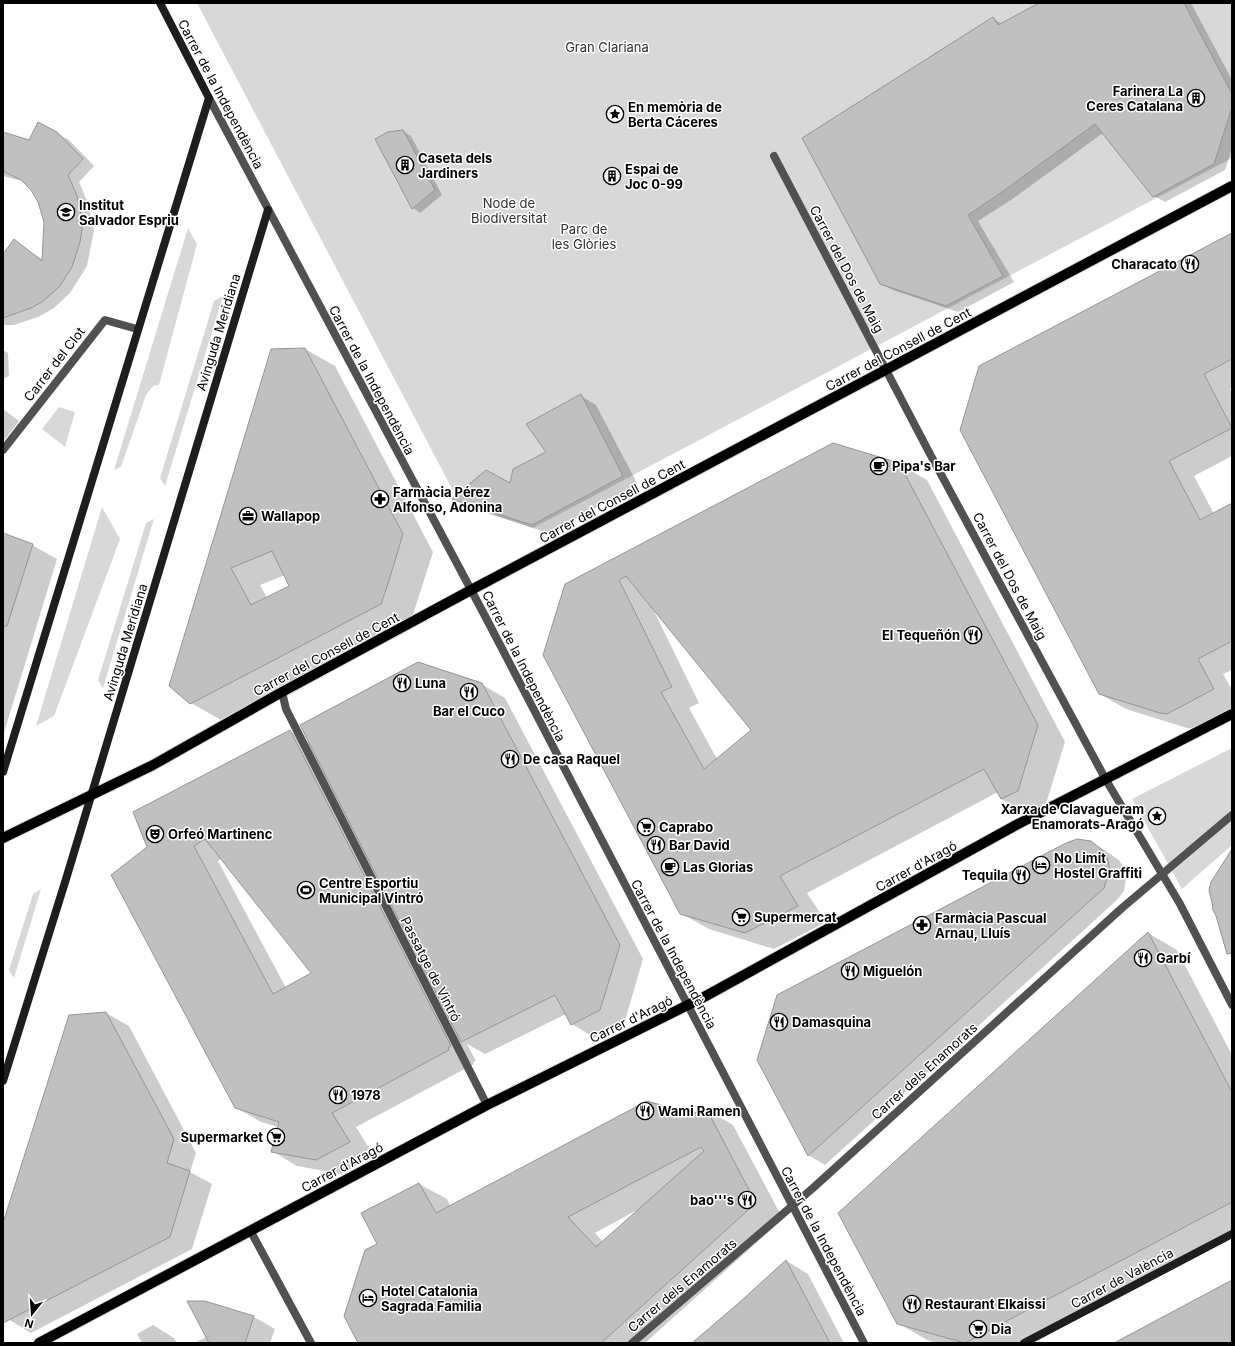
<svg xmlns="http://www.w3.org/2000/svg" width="1235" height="1346" font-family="Inter,sans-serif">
<rect width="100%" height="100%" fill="#fff"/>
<g fill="#d8d8d8">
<path d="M197 3H1232V158L533 528 460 504Z"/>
<path d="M188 228 197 244 159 385 153 386 146 395 121 467 114 470Z"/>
<path d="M223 296 165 486 160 478 214 301Z"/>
<path d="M59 407 75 412 65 447 42 429Z"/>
<path d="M102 507 120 539 54 716 36 726Z"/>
<path d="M154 519 103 688 98 680 146 523Z"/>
<path d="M1232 748V845L1182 889 1132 799Z"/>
<path d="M41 889 14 978 9 970 33 894Z"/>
</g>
<g fill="#0003" fill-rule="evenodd">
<path d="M1041 3H1191L1232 80V149L1225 170 1165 202 1154 196 1103 133 1014 198 978 221 1014 282 958 312 893 290 881 284 993 18 1002 24Z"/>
<path d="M38 123 69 140 94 166 79 182 88 203 94 230 87 266 70 293 54 308 38 317 14 325H3V255L15 241 43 260 45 222 41 207 32 190 22 181 3 176V134L29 141Z"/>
<path d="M403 131 411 136 442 195 420 213 413 208 376 140Z"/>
<path d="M1232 234V387L1230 389 1232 393V456L1194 476 1214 514 1232 504V670L1223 674 1232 690V708L1194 728H1187L1126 709 1100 694Z"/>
<path d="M305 349 335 366 433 552 411 621 221 720 191 703 272 350ZM285 575 290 586 267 598 260 585Z"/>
<path d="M3 350 8 353 9 376 3 379Z"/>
<path d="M581 396 596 405 638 485 548 533 469 507 454 499 510 485 547 452Z"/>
<path d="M3 409 19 421 3 442Z"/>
<path d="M899 464 927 480 1065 742 1045 807 1030 815 1001 799 998 792 807 893 826 922 774 949 709 929 680 913 565 585ZM652 607 752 730 717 759 689 708 699 703Z"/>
<path d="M3 538 32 545 57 559 3 736Z"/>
<path d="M481 684 505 698 643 959 624 1024 595 1038 572 1024 566 1014 485 1054 467 1044 476 1061 473 1062 474 1064 356 1127 374 1156 341 1174 297 1166 272 1151 278 1127 261 1122 235 1107 113 875 290 731 310 743ZM222 858 312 974 286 988 218 861Z"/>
<path d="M1095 844 1119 860 1124 868 1126 879 1124 891 1117 900 825 1165 808 1155Z"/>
<path d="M1148 933 1177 950 1232 1055V1234L1025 1343H937L927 1340 898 1323Z"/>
<path d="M106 1013 129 1026 196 1153 190 1172 212 1184 192 1249 31 1333 3 1316V1227Z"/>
<path d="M706 1109 733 1125 783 1219 645 1343H359L378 1244 363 1214 419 1184 447 1199 450 1206ZM639 1209 603 1242 595 1233Z"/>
<path d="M787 1261 808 1274 844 1343H694Z"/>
<path d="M254 1317 275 1329 270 1343H193Z"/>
<path d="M153 1325 174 1338 177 1343H142L137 1334Z"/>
</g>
<g fill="#c0c0c0" stroke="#959595" fill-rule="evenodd">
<path d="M1039 3H1184L1232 94V107L1214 164 1153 197 1095 124 1002 192 968 215 1003 276 946 306 880 284 802 138 993 17 998 25Z"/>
<path d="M38 122 57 132 83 159 68 175 77 196 83 223 80 242 72 267 59 287 42 302 31 308 3 318V254L14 239 42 261 44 222 38 202 31 190 21 180 3 171V132L29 140Z"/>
<path d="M403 130 435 190 412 209 375 139 388 132Z"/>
<path d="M1232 233V359L1204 374 1232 428 1169 461 1200 520 1232 503V641L1198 659 1214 689 1167 714 1160 713 1099 694 960 430 979 366Z"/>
<path d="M305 348 403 534 387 587 381 604 190 704 169 686 271 349ZM272 551 289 586 251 605 231 568Z"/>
<path d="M581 394 623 476 532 525 452 499 486 470 510 483 513 469 546 452 526 424Z"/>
<path d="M833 443 899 463 1038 725 1018 791 1001 799 984 769 780 876 798 906 745 933 680 914 543 655 565 584ZM626 576 751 730 704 769 661 692 672 687 619 580Z"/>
<path d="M3 533 33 544 7 626H3Z"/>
<path d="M418 662 482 683 620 945 600 1010 571 1025 555 995 461 1042 300 725Z"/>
<path d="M290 730 451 1046 448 1048 449 1050 332 1113 350 1142 316 1160 271 1152 279 1122 235 1108 111 875 147 847 133 812ZM205 839 311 973 273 994 194 846Z"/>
<path d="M1077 839 1091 841 1106 853 1110 869 1104 888 808 1156 757 1060 777 995 1066 843Z"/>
<path d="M1232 849V953L1227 954 1216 916 1212 908 1213 907 1209 890 1211 882Z"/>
<path d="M1148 932 1232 1092V1202L965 1343 897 1324 838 1213Z"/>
<path d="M106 1012 174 1139 167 1163 190 1171 170 1237 3 1323V1223L69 1015Z"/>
<path d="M647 1101 692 1114 706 1108 756 1203 601 1343H358L344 1316 365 1250 377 1244 361 1213 419 1183 436 1213ZM701 1147 704 1151 596 1247 568 1217Z"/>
<path d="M786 1260 830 1343H692L741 1301Z"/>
<path d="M1232 1280V1343H1114Z"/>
<path d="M187 1301H205L254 1316 245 1343H209Z"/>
</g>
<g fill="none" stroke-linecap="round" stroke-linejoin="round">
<defs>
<g id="primary">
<path d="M3 838 153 765 282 692 471 590 1232 186"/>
<path d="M39 1343 487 1105 704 997 1018 824 1232 714"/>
</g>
</defs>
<use href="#primary" stroke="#dbdbdb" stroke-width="12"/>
<g stroke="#515151" stroke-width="8">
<path d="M209 98 485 616 864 1343"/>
<path d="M774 156 930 454 1106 780 1180 904 1232 1005"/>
<path d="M3 450 105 320 137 329"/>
<path d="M282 692 286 709 487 1105"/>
<path d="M250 1230 311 1343"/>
<path d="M632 1343 813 1188 1122 908 1232 815"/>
</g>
<g stroke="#1e1e1e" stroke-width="8">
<path d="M3 772 209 98 160 3"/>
<path d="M3 1081 66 879 268 210"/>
<path d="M1024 1343 1232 1234"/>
</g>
<use href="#primary" stroke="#000" stroke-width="10"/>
</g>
<defs>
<symbol id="building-ring" viewBox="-11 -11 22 22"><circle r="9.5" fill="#fff" stroke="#000" stroke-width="1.5"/><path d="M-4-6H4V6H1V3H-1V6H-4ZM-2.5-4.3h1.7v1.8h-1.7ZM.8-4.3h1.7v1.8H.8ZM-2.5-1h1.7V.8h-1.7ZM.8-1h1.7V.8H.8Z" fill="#000"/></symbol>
<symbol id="sight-ring" viewBox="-11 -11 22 22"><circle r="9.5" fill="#fff" stroke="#000" stroke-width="1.5"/><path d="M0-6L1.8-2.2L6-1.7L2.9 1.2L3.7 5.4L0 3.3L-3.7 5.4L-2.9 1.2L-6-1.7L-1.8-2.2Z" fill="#000"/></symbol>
<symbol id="school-ring" viewBox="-11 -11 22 22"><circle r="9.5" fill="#fff" stroke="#000" stroke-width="1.5"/><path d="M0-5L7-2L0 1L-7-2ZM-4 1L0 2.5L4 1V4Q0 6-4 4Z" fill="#000"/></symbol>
<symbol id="restaurant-ring" viewBox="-11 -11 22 22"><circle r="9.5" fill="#fff" stroke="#000" stroke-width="1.5"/><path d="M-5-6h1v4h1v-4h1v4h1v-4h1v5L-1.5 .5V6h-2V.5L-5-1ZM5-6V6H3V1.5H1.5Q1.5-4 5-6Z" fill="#000"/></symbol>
<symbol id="cafe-ring" viewBox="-11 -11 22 22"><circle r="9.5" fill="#fff" stroke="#000" stroke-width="1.5"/><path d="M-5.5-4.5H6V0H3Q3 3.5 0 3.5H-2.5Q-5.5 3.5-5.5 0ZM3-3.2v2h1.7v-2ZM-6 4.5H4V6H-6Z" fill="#000"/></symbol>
<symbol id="pharmacy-ring" viewBox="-11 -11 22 22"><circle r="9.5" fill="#fff" stroke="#000" stroke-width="1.5"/><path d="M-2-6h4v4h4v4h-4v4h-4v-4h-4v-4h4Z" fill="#000"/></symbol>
<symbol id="office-ring" viewBox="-11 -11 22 22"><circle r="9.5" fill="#fff" stroke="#000" stroke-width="1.5"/><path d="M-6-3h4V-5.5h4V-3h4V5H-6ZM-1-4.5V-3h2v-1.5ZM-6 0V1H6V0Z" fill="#000"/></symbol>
<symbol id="supermarket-ring" viewBox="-11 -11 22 22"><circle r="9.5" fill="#fff" stroke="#000" stroke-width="1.5"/><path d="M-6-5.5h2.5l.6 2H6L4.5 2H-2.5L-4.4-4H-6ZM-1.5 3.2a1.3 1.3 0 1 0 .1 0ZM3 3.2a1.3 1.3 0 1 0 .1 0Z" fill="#000"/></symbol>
<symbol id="theatre-ring" viewBox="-11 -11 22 22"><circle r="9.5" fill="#fff" stroke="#000" stroke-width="1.5"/><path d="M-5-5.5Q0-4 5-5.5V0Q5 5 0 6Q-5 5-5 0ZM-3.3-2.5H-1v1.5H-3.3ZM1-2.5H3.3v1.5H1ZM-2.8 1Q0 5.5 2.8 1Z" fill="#000"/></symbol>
<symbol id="hotel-ring" viewBox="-11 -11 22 22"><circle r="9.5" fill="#fff" stroke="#000" stroke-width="1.5"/><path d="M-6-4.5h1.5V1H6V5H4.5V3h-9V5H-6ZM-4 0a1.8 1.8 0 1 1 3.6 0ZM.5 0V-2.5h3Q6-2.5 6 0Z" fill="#000"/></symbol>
<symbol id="stadium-ring" viewBox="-11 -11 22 22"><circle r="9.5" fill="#fff" stroke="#000" stroke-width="1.5"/><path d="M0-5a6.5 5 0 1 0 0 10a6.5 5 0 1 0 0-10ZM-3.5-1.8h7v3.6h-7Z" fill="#000"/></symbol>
</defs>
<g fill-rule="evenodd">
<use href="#building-ring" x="1186" y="88" width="20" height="20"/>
<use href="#sight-ring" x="605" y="104" width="20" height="20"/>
<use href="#building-ring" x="395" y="155" width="20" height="20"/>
<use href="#building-ring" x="602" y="166" width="20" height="20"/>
<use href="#school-ring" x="56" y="202" width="20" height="20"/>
<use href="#restaurant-ring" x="1180" y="254" width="20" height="20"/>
<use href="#cafe-ring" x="869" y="456" width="20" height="20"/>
<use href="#pharmacy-ring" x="370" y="489" width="20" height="20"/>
<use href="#office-ring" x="238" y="506" width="20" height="20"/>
<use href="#restaurant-ring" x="963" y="625" width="20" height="20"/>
<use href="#restaurant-ring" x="392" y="673" width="20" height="20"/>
<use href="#restaurant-ring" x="459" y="682" width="20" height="20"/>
<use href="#restaurant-ring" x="500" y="749" width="20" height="20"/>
<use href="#sight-ring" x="1147" y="806" width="20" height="20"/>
<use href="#supermarket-ring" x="636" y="817" width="20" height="20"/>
<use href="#theatre-ring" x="145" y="824" width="20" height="20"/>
<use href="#restaurant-ring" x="646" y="835" width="20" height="20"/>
<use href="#hotel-ring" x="1031" y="855" width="20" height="20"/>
<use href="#cafe-ring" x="660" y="857" width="20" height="20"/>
<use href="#restaurant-ring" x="1011" y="865" width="20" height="20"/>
<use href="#stadium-ring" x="296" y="880" width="20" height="20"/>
<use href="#supermarket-ring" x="731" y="907" width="20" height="20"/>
<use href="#pharmacy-ring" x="912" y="915" width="20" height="20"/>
<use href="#restaurant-ring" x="1133" y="948" width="20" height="20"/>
<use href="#restaurant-ring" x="840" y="961" width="20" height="20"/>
<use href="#restaurant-ring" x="769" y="1012" width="20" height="20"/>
<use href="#restaurant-ring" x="328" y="1085" width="20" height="20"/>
<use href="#restaurant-ring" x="635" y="1101" width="20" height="20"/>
<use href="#supermarket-ring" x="266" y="1127" width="20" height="20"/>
<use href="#restaurant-ring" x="737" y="1190" width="20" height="20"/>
<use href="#hotel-ring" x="358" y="1288" width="20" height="20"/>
<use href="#restaurant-ring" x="902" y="1294" width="20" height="20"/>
<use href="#supermarket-ring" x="968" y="1319" width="20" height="20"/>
</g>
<g text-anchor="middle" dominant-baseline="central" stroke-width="3" stroke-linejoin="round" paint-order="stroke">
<g font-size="13" fill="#2f2f2f" stroke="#fff">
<text x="607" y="47">Gran Clariana</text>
<text x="509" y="203">Node de<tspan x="509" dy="15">Biodiversitat</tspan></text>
<text x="584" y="229">Parc de<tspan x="584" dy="15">les Glòries</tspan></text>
</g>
<g font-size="13" font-weight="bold" fill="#000" stroke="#fff" text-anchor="start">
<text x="1183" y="91" text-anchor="end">Farinera La<tspan x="1183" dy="15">Ceres Catalana</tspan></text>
<text x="628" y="107">En memòria de<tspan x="628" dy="15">Berta Cáceres</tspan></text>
<text x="418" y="158">Caseta dels<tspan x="418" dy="15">Jardiners</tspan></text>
<text x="625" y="169">Espai de<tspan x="625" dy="15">Joc 0-99</tspan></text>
<text x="79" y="205">Institut<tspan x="79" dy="15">Salvador Espriu</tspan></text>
<text x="1177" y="264" text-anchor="end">Characato</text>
<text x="892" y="466">Pipa's Bar</text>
<text x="393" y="492">Farmàcia Pérez<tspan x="393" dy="15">Alfonso, Adonina</tspan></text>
<text x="261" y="516">Wallapop</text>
<text x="960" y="635" text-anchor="end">El Tequeñón</text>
<text x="415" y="683">Luna</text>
<text x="469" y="711" text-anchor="middle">Bar el Cuco</text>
<text x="523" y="759">De casa Raquel</text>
<text x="1144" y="809" text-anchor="end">Xarxa de Clavagueram<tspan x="1144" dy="15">Enamorats-Aragó</tspan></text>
<text x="659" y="827">Caprabo</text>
<text x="168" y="834">Orfeó Martinenc</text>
<text x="669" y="845">Bar David</text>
<text x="1054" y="858">No Limit<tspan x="1054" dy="15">Hostel Graffiti</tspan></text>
<text x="683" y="867">Las Glorias</text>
<text x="1008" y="875" text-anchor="end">Tequila</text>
<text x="319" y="883">Centre Esportiu<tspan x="319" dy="15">Municipal Vintró</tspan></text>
<text x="754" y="917">Supermercat</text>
<text x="935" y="918">Farmàcia Pascual<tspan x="935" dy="15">Arnau, Lluís</tspan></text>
<text x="1156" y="958">Garbí</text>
<text x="863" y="971">Miguelón</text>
<text x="792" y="1022">Damasquina</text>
<text x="351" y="1095">1978</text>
<text x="658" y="1111">Wami Ramen</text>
<text x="263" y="1137" text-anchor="end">Supermarket</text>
<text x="734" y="1200" text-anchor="end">bao'''s</text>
<text x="381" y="1291">Hotel Catalonia<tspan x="381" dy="15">Sagrada Familia</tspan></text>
<text x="925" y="1304">Restaurant Elkaissi</text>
<text x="991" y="1329">Dia</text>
</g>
<g font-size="13" fill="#000" stroke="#fff">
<text transform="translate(221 94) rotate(62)">Carrer de la Independència</text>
<text transform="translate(847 269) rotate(62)">Carrer del Dos de Maig</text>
<text transform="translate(218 332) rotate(-73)">Avinguda Meridiana</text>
<text transform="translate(898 349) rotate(-28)">Carrer del Consell de Cent</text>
<text transform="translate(54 364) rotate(-52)">Carrer del Clot</text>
<text transform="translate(372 380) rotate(62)">Carrer de la Independència</text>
<text transform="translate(612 501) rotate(-28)">Carrer del Consell de Cent</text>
<text transform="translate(1010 576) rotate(62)">Carrer del Dos de Maig</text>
<text transform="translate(125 642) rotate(-73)">Avinguda Meridiana</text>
<text transform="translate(326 654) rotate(-28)">Carrer del Consell de Cent</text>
<text transform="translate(524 666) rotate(63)">Carrer de la Independència</text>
<text transform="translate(916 866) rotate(-29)">Carrer d'Aragó</text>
<text transform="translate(674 954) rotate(62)">Carrer de la Independència</text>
<text transform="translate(431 969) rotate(63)">Passatge de Vintró</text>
<text transform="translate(631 1019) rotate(-26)">Carrer d'Aragó</text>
<text transform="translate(924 1071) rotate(-42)">Carrer dels Enamorats</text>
<text transform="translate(342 1167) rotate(-28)">Carrer d'Aragó</text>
<text transform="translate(824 1241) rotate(62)">Carrer de la Independència</text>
<text transform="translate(1122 1278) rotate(-28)">Carrer de València</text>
<text transform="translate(682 1285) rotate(-40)">Carrer dels Enamorats</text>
</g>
</g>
<rect width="1235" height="1346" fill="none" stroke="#000000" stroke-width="8"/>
<g transform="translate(32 1314) rotate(197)" stroke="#ffffff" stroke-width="3" paint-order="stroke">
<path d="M0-3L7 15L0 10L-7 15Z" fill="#000000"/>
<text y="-6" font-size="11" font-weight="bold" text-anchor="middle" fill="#000000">N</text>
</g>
</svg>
